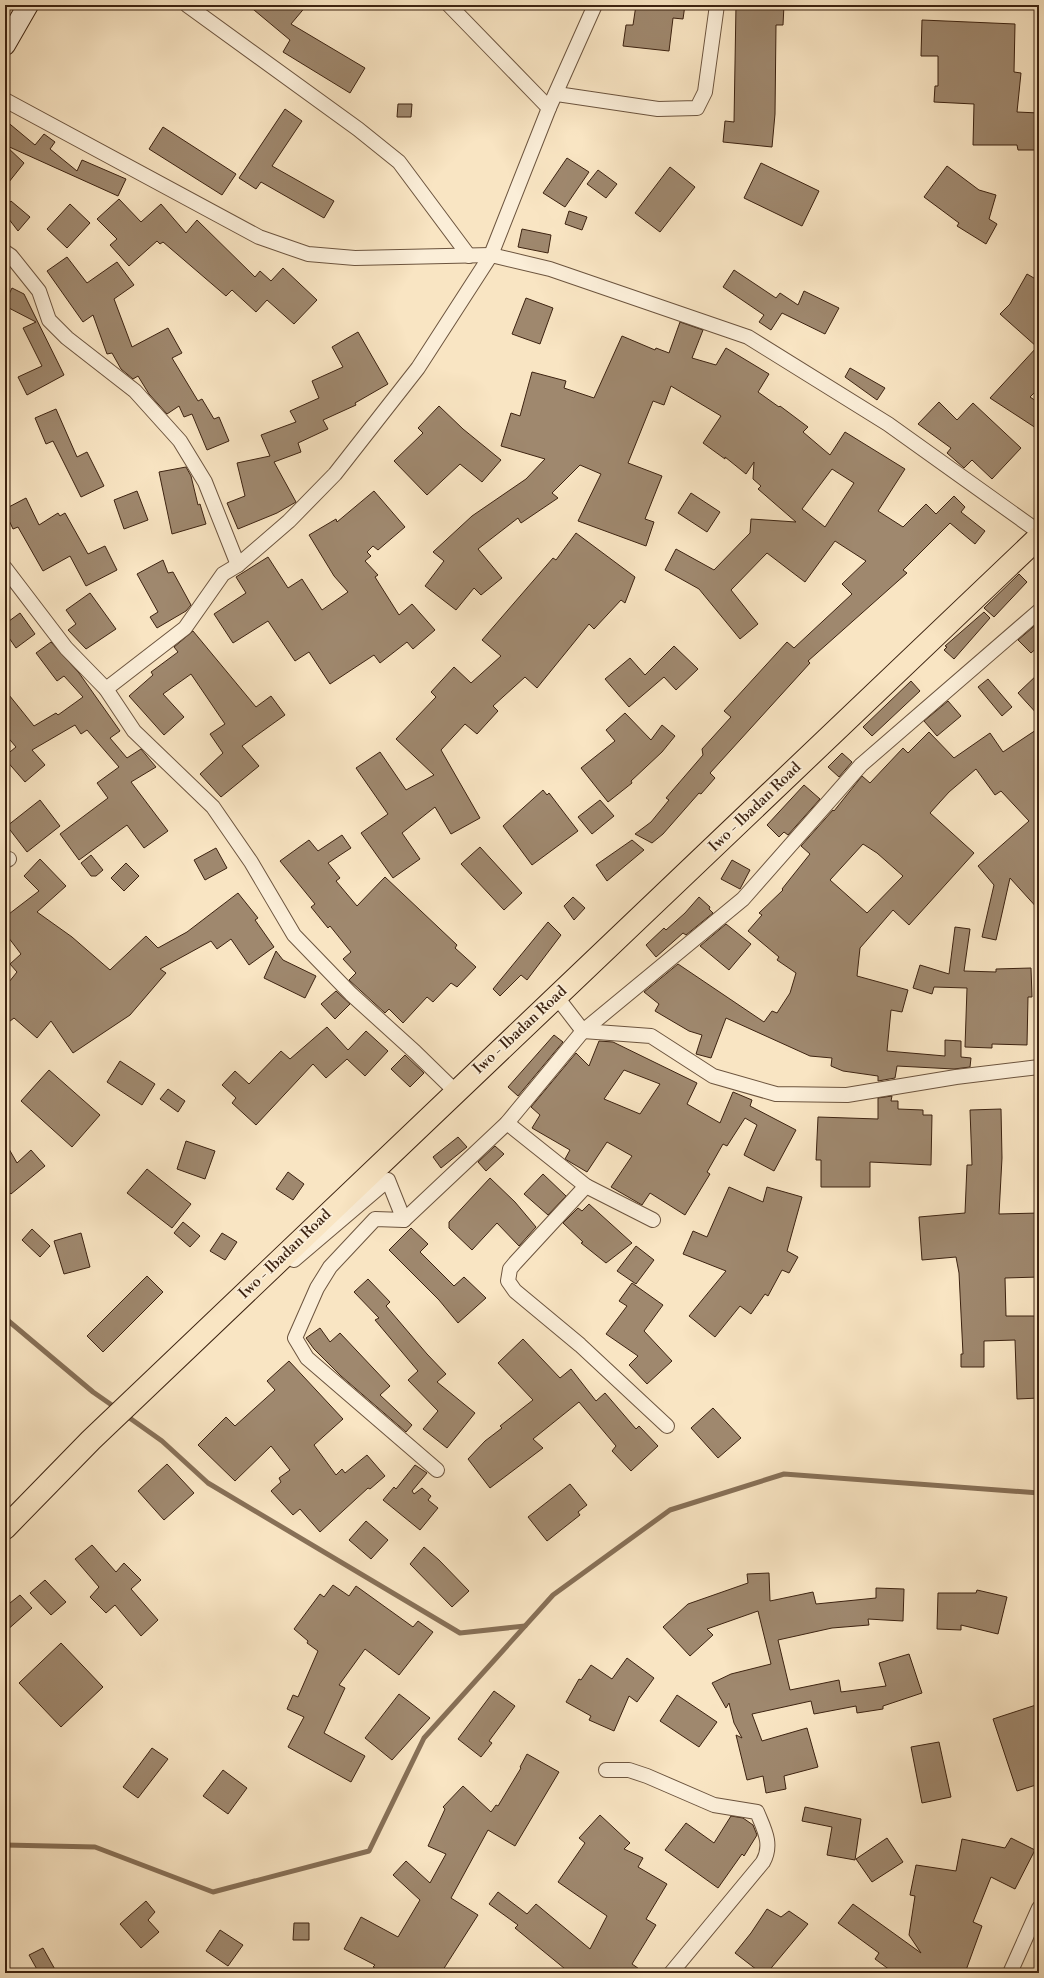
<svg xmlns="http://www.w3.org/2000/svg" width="1044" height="1978" font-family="'Libre Bodoni',serif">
<rect width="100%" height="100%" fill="#f9e5c3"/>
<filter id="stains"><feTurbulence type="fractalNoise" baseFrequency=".005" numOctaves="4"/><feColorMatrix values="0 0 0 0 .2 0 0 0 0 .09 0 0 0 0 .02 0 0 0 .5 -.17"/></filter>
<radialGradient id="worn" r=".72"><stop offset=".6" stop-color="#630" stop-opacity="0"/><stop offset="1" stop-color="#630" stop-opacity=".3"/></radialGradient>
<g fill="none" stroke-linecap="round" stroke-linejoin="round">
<g stroke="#877057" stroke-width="5">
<path d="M5 1318 93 1392 116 1408"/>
<path d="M124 1414 162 1441 208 1483 460 1633 525 1626"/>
<path d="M5 1845 95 1847 213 1892 369 1851 424 1738 553 1595 670 1510 784 1474 1039 1493"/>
</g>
</g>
<g fill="#9f886e" stroke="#3d2311" fill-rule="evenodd">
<path d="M248 5H307L291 24 365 68 350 93 283 52 290 40Z"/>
<path d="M636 5H685L683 19 673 18 669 51 623 46 626 25H633Z"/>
<path d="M736 5H784L783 25H776L775 114 772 147 723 142 725 121 734 122Z"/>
<path d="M922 20 1015 24 1014 72 1021 73 1017 112 1039 113V150H1018L1017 145H973L974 104 934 102 935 86H938V56H921Z"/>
<path d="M398 104H412L411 117H397Z"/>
<path d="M285 109 302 121 272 166 334 201 324 218 261 182 256 189 239 178Z"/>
<path d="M5 120 35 145 44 134 55 142 50 149 77 171 82 160 126 179 118 196 5 145Z"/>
<path d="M163 127 236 174 222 195 149 149Z"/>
<path d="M5 145 24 163 5 187Z"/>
<path d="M567 158 589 172 565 207 543 193Z"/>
<path d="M761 163 819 191 802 226 744 198Z"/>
<path d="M947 166 979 190 996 195 989 219 997 224 986 244 957 226 959 223 924 197Z"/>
<path d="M670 167 695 187 660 232 635 213Z"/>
<path d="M598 170 617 184 606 198 587 184Z"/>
<path d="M119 199 141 222 161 204 186 233 197 220 255 277 260 271 271 281 283 268 317 300 294 324 267 300 256 312 232 290 226 296 163 242 160 244 157 241 129 266 110 245 117 239 97 219Z"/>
<path d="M11 201 30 217 18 231 5 214V208Z"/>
<path d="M70 204 90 223 67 248 47 229Z"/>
<path d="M569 211 587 217 582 230 565 224Z"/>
<path d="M522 229 551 235 548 253 518 247Z"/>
<path d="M67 257 87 283 117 262 134 285 114 299 132 347 168 328 182 353 172 358 198 401 202 399 214 419 219 417 229 441 207 450 192 414 184 417 179 406 167 414 149 394 138 376 133 379 121 369 112 353 107 354 93 315 83 322 47 271Z"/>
<path d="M734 270 776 298 780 293 798 305 804 291 839 308 825 334 782 313 771 330 759 322 764 315 723 287Z"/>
<path d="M1027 274 1039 281V388L1030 397 1039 403V430L990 398 1037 347 1000 314 1010 304Z"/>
<path d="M12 288 24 294 64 375 27 395 18 377 42 366 23 328 36 322 5 306V302Z"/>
<path d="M526 298 553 308 540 344 512 334Z"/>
<path d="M680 322 703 330 692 358 716 365 726 348 769 374 758 392 779 407 780 406 808 427 803 432 830 455 845 432 905 469 878 511 903 527 926 504 936 514 954 496 965 507 961 512 985 531 975 544 950 523 903 570 907 573 808 661 810 663 710 773 715 778 701 794 699 793 663 834 652 843 635 834 651 822 669 800 666 798 703 755 702 749 731 717 724 711 787 642 794 648 852 594 842 584 866 561 835 541 805 582 767 553 731 590 758 624 740 639 699 589 665 570 676 549 714 570 750 533 751 519 796 522 758 489 761 486 753 479 754 462 746 474 725 457V459L703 443 721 416 671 386 664 405 653 401 628 463 662 476 645 519 654 522 646 546 578 521 601 474 580 465 552 493 558 498 521 523 518 518 478 549 502 578 481 595 474 588 456 610 425 586 444 561 433 552 472 516 526 479 545 459 501 446 511 413 520 416 532 372 566 381 564 388 594 398 622 336 655 350 656 348 669 353ZM832 469 854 483 825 527 802 509Z"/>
<path d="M358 332 388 384 355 403 356 405 323 420 328 429 298 443 301 452 274 462 296 502 277 513 238 529 227 503 245 496 237 463 270 456 261 435 296 422 290 411 319 398 312 381 343 367 332 347Z"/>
<path d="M850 368 885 388 877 400 845 377Z"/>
<path d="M939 402 957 420 973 403 1021 448 992 479 972 460 964 468 947 453 951 448 918 424Z"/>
<path d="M439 406 463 429 501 460 482 482 460 464 427 495 394 461 423 433 418 428Z"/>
<path d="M56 409 77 457 87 452 104 486 81 497 53 441 46 444 35 418Z"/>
<path d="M186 467 191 476 198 505 200 504 206 524 172 534 159 472Z"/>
<path d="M137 491 148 520 124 529 114 500Z"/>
<path d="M374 491 405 527 378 550 373 546 367 552 371 556 365 561 378 575 375 577 399 615 412 604 435 630 413 649 407 642 380 663 374 655 330 684 309 652 295 661 268 621 233 643 214 614 246 593 236 577 268 557 288 588 302 579 322 610 348 592 334 576 309 535 336 519 337 522Z"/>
<path d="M691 493 720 512 707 532 678 513Z"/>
<path d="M26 498 39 525 58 513 60 516 65 513 88 554 105 546 117 570 86 586 70 556 43 571 18 527 13 529 5 512V509Z"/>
<path d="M576 533 635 577 625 603 621 600 594 629 589 624 537 688 525 677 493 706 498 711 477 734 465 724 441 750 480 818 451 834 435 807 402 833 420 859 393 878 361 833 388 814 356 768 380 752 406 790 434 775 396 739 436 697 431 692 454 667 471 683 501 656 482 640 553 558 556 560Z"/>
<path d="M163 560 168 573 173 572 191 605 186 611 157 628 150 617 158 612 137 574Z"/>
<path d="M1019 574 1027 582 994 617 984 608Z"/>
<path d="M90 593 116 629 86 649 68 630 76 624 66 610Z"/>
<path d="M984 612 990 618 954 659 944 650 947 647 945 646Z"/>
<path d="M20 613 35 634 16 648 5 632V624Z"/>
<path d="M1039 622V646L1031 653 1018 640Z"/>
<path d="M193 631 256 707 271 696 285 715 242 746 259 766 221 797 200 774 223 753 210 734 225 724 191 674 163 694 184 717 164 735 129 696 153 675 151 672 178 652 174 647Z"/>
<path d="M51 642 79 673 120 731 110 738 127 758 141 749 156 767 131 782 168 831 144 848 127 825 79 860 60 834 108 798 97 783 119 767 87 730 81 734 75 725 32 750 45 765 25 782 5 759V756L16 747 5 734V690L34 726 56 713 58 715 83 697 64 676 57 681 36 653Z"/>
<path d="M674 646 698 669 676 690 664 677 629 707 605 679 630 658 645 675Z"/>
<path d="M1039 673V716L1018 693Z"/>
<path d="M988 679 1012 707 1002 716 978 687Z"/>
<path d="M911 681 920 691 872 736 863 727Z"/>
<path d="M948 701 961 716 937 736 924 721Z"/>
<path d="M625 713 651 740 662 725 675 736 662 752 631 781 632 783 608 802 581 768 615 741 606 730Z"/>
<path d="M1039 728V910L1010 878 996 940 982 937 994 885 978 866 1029 821 1001 791 995 795 976 769 949 792 930 813 974 853 909 925 893 910 860 948 857 976 908 990 902 1012 891 1010 887 1051 945 1056V1040L961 1041V1057L971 1058 970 1067 954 1069 897 1066 895 1078 878 1081V1076L843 1071 831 1066 832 1058 810 1056 726 1018 711 1058 696 1054 702 1035 689 1031 655 1011 659 1004 644 992 678 964 764 1022 772 1011 777 1013 790 993 796 973 777 960 779 957 748 931 762 915 759 913 783 890 782 889 810 854 801 846 833 810 834 811 862 776 870 783 903 748 908 753 929 732 954 758 990 733 1003 752ZM863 844 877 853 903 876 867 913 830 880Z"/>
<path d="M842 753 852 762 839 777 828 767Z"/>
<path d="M804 785 820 799 788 835 784 832 779 837 767 825Z"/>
<path d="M543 790 547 795 549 793 578 831 532 865 503 826Z"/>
<path d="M40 800 60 826 27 852 7 826Z"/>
<path d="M600 800 614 816 592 834 578 817Z"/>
<path d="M342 835 351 848 328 863 340 878 336 881 357 906 385 877 457 945 455 948 476 967 457 987 451 983 433 1002 427 997 403 1023 389 1009 385 1013 349 980 356 973 343 959 351 952 330 926 328 928 311 907 315 904 280 861 309 840 318 851Z"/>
<path d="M632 840 644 850 607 881 596 865Z"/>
<path d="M480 847 522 893 504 910 461 864Z"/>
<path d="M216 848 227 868 205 880 194 860Z"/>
<path d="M91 855 103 870 96 876H91L81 863Z"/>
<path d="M40 859 66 886 37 912 72 937 110 970 146 936 158 948 187 932 238 893 258 918 255 920 274 947 249 965 231 939 217 949 211 941 160 969 166 973 130 1015 73 1053 51 1021 37 1038 14 1018 5 1025V987L17 972 10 964 21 954 5 933V917L39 891 24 876Z"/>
<path d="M732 860 750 870 740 889 721 879Z"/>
<path d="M126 863 139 876 124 891 111 878Z"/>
<path d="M573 897 585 908 574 920 564 906Z"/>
<path d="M699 897 710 907 709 909 713 913 686 935 683 933 656 957 646 945 664 928 666 930 685 913Z"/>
<path d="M548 922 561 935 527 980 521 975 500 996 493 989Z"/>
<path d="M726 924 751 944 729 970 700 946Z"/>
<path d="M955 927 970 929 964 971 996 972V969L1031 968 1032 997H1028L1027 1045 992 1044V1048L965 1047 967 988 934 987 932 994 913 988 920 965 949 974Z"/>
<path d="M276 951 283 960 316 976 305 998 264 978Z"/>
<path d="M336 991 350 1004 335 1019 321 1004Z"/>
<path d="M327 1027 348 1050 366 1031 388 1051 365 1076 347 1059 326 1078 313 1064 256 1125 232 1103 236 1098 222 1085 235 1071 249 1084 281 1051 290 1059Z"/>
<path d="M554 1035 563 1042 518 1096 508 1087Z"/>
<path d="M599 1041 613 1042 697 1083 687 1104 720 1123 733 1092 752 1100 750 1106 796 1130 774 1171 744 1155 757 1125 745 1118 727 1146 723 1144 707 1172 710 1174 685 1215 650 1193 642 1205 611 1187 632 1156 607 1142 587 1172 565 1159 570 1150 532 1128 540 1115 531 1107 576 1053 589 1066ZM624 1070 660 1084 640 1114 604 1099Z"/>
<path d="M405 1055 424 1073 410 1087 391 1069Z"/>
<path d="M120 1061 155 1084 142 1105 107 1082Z"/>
<path d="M49 1070 100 1115 72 1147 21 1101Z"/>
<path d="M168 1089 185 1101 178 1112 160 1099Z"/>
<path d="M892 1096 891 1101H898V1109L923 1110V1115H932L931 1165 870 1162V1187H821V1160H816L818 1117 878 1119V1098Z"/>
<path d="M1001 1109 1002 1158 999 1214 1039 1213V1277L1005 1278 1006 1316H1039V1398L1017 1399 1015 1340 984 1341V1367H961V1354H963L959 1273 956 1257 922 1260 919 1217 965 1213 967 1165H972L970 1110Z"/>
<path d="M458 1137 467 1147 441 1168 433 1157Z"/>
<path d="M186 1141 215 1151 205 1179 177 1169Z"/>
<path d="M5 1142 17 1163 31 1150 45 1166 11 1194 5 1188Z"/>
<path d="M495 1146 504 1154 486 1171 478 1162Z"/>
<path d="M147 1169 191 1204 172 1228 127 1193Z"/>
<path d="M288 1172 304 1184 293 1200 276 1189Z"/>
<path d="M543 1174 566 1196 548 1215 524 1194Z"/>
<path d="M490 1178 515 1202 536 1227 519 1246 497 1223 472 1250 449 1228V1222Z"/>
<path d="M729 1187 763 1202 767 1187 802 1197 787 1251 798 1257 789 1273 782 1270 768 1296 765 1294 751 1314 740 1306 715 1337 689 1316 726 1271 683 1254 693 1231 707 1237Z"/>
<path d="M589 1204 632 1243 606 1263 581 1243 583 1242 563 1223 578 1208 582 1211Z"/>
<path d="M183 1222 200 1236 190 1247 174 1233Z"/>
<path d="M411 1228 428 1244 420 1252 454 1286 464 1277 486 1298 458 1323 439 1300 389 1250Z"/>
<path d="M32 1229 50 1246 40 1257 22 1240Z"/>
<path d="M81 1233 90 1267 64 1274 54 1241Z"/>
<path d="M222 1233 237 1242 225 1260 210 1251Z"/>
<path d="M636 1246 654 1260 636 1284 617 1271Z"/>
<path d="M147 1276 163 1292 103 1352 87 1336Z"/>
<path d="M368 1279 390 1302 386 1306 427 1354 446 1374 437 1382 475 1413 447 1448 423 1429 438 1411 408 1380 418 1371 375 1320 379 1318 354 1292Z"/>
<path d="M632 1283 663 1305 644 1331 672 1361 647 1384 629 1365 638 1356 606 1334 627 1306 619 1301Z"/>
<path d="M320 1328 330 1342 340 1333 390 1386 380 1395 412 1425 406 1432 341 1376 314 1349 306 1338Z"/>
<path d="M523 1339 560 1378 571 1369 596 1401 605 1393 636 1429 639 1426 658 1446 631 1471 612 1451 616 1446 579 1402 533 1439 543 1448 490 1488 468 1459 485 1441 502 1428 500 1426 533 1400 498 1363Z"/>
<path d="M289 1361 343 1419 314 1445 336 1475 342 1469 345 1473 367 1455 385 1476 370 1489 368 1488 320 1532 300 1509 293 1515 271 1491 281 1482 279 1478 290 1470 271 1446 235 1481 198 1445 226 1417 235 1426 275 1390 267 1381Z"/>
<path d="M713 1408 741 1438 718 1458 691 1428Z"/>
<path d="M167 1464 194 1493 164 1520 138 1491Z"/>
<path d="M415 1465 427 1473 412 1491 414 1494 422 1488 431 1496 428 1500 438 1508 420 1530 383 1500 394 1487 396 1489Z"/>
<path d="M570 1484 587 1505 578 1512 580 1515 547 1541 528 1517Z"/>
<path d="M366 1521 388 1540 371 1559 349 1540Z"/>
<path d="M92 1545 116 1572 124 1563 141 1580 131 1589 158 1620 141 1636 115 1605 106 1613 90 1597 99 1587 75 1559Z"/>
<path d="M424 1547 439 1560 469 1591 452 1607 410 1564Z"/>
<path d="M769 1573 770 1601 813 1592 816 1604 876 1598V1588L904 1589 903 1621 868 1619 869 1625 832 1628 778 1640 790 1690 839 1680 841 1692 886 1686 879 1663 909 1654 922 1693 883 1706V1709L857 1713 856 1706 814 1714 811 1701 752 1714 762 1741 807 1728 818 1767 784 1776 786 1789 766 1793 763 1776 747 1780 736 1735 742 1738 734 1723 729 1703 726 1708 712 1683 731 1674 771 1664 758 1611 707 1629 713 1635 690 1656 663 1627 688 1604 748 1583 747 1574Z"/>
<path d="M45 1580 66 1602 51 1615 30 1593Z"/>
<path d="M333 1585 349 1596 356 1586 413 1627 418 1621 433 1632 399 1675 365 1649 339 1685 345 1688 324 1733 365 1756 351 1782 288 1747 304 1717 287 1709 293 1695 298 1697 318 1651 307 1643 308 1641 294 1629 320 1594 324 1597Z"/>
<path d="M977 1590 1007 1597 998 1634 961 1625V1630L937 1629 938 1593H976Z"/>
<path d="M20 1595 32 1608 5 1632V1607Z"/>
<path d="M61 1643 103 1687 61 1727 19 1683Z"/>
<path d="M627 1658 654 1678 637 1702 629 1696 614 1731 589 1720 591 1716 566 1702 579 1679 581 1680 591 1665 612 1679Z"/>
<path d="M494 1691 515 1706 489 1741 492 1743 481 1757 458 1739Z"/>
<path d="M399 1694 430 1718 392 1760 365 1738Z"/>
<path d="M677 1695 717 1722 699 1747 660 1721Z"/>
<path d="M1039 1704V1784L1017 1791 993 1719Z"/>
<path d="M939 1742 951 1797 922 1803 911 1747Z"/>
<path d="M152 1748 168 1759 138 1798 123 1787Z"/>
<path d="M527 1754 559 1772 515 1846 488 1830 451 1898 478 1915 441 1973H383L373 1967 375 1965 344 1949 361 1917 398 1937 420 1900 393 1875 406 1861 430 1883 446 1854 428 1846 445 1809 443 1807 463 1786 491 1812 496 1805 498 1806 521 1768 520 1767Z"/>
<path d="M223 1770 247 1788 228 1814 203 1796Z"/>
<path d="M805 1807 861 1819 855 1860 827 1855 832 1827 802 1821Z"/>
<path d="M600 1815 630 1843 624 1849 643 1858 638 1867 667 1884 646 1919 656 1925 632 1964 645 1973H570L515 1928 518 1925 489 1904 498 1892 527 1914 536 1904 590 1949 607 1916 558 1882 585 1843 579 1838Z"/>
<path d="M731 1816 743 1818 753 1825 757 1835 744 1856 742 1854 718 1888 665 1850 686 1823 714 1843Z"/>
<path d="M887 1838 903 1862 872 1882 856 1859Z"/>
<path d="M1011 1838 1035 1850 1015 1889 991 1877 973 1922 982 1926 965 1973H894L875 1959 879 1953 838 1923 853 1904 921 1953 909 1935 915 1896 910 1895 916 1865 956 1871 962 1839 1005 1848Z"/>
<path d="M146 1901 155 1912 148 1920 159 1932 141 1948 120 1924Z"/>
<path d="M767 1909 781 1917 789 1911 808 1924 767 1973H761L735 1953 751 1933Z"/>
<path d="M294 1923H309V1940H293Z"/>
<path d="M220 1930 243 1945 228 1966 206 1951Z"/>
<path d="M43 1948 57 1973H39L29 1955Z"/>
</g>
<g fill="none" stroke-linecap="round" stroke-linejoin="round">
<defs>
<g id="street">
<path d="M187 5 358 129 399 162 469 256"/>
<path d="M449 5 549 108"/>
<path d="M557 94 658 109 697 108 705 92 717 5"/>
<path d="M5 100 259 237 308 254 355 258 491 255 550 269 748 337 888 424 1039 532"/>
<path d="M5 252 11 256 39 291 49 320 67 338 135 391 180 441 205 482 238 565"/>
<path d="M5 568 66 648 106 689 134 731 213 807 251 862 294 935 351 994 415 1052 455 1091"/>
<path d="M106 689 185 628 223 574 238 565 289 521 335 474 418 368 491 255 549 108 595 5"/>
<path d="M5 861 9 859"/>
<path d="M556 996 583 1031 651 1036 713 1076 776 1094 847 1095 956 1077 1039 1067"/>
<path d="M507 1123 586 1186 653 1220"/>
<path d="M586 1186 515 1263 510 1269 508 1281 515 1291 580 1345 667 1426"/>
<path d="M404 1220 507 1123 583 1031 743 899 861 765 1039 611"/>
<path d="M294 1260 388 1180 404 1220 375 1219 330 1267 317 1288 295 1338 307 1358 437 1470"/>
<path d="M606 1770H629L647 1776 714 1805 757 1812C764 1829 773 1844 763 1862L671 1973"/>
<path d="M1010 1973 1039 1908"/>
</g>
<path id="secondary" d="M5 45 28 5"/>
<path id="primary" d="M5 1528 91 1440 1039 537"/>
</defs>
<use href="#street" stroke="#6c543e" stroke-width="16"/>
<use href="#secondary" stroke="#3d2311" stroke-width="22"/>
<use href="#primary" stroke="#3d2311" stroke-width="24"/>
<use href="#street" stroke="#fbeed8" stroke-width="14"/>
<use href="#secondary" stroke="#fbeed8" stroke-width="20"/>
<use href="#primary" stroke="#f9e5c3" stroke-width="22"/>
</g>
<g text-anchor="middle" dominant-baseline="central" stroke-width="3.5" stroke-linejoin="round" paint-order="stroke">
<g font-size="15" fill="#3d2311" stroke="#fbeed8">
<text transform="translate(755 807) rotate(-44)">Iwo - Ibadan Road</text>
<text transform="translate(520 1030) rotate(-43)">Iwo - Ibadan Road</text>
<text transform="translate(285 1254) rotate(-44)">Iwo - Ibadan Road</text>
</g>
</g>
<rect width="1044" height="1978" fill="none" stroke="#f9e5c3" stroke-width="20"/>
<rect x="6" y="6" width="1032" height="1966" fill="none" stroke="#3d2311" stroke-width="2"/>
<rect x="10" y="10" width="1024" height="1958" fill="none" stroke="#3d2311"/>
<rect width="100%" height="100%" filter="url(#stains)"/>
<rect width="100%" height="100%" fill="url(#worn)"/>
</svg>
